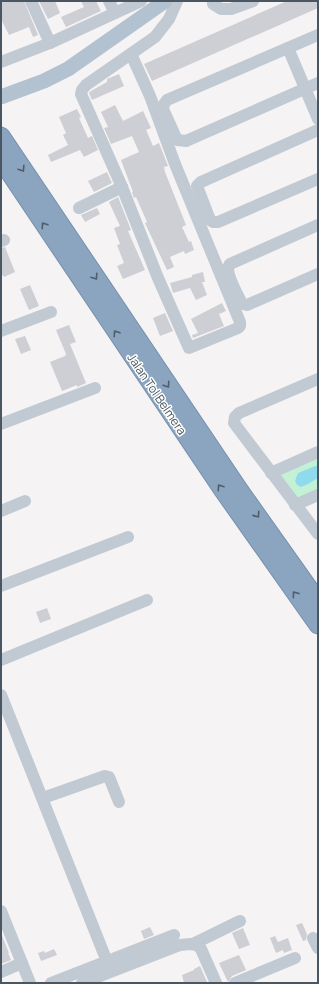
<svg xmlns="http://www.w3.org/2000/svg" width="319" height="984" font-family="Manrope,sans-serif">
<rect width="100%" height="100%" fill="#f5f3f3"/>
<path fill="#c3f1d5" d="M318 456V491L297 499 281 478V475Z"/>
<path fill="#90daee" d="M318 465V478L308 484 301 487 297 485 295 481 298 473Z"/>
<g fill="#cdcfd5">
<path d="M1 1H24L38 35 33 37 29 27 9 35 1 19Z"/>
<path d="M39 1H55L60 13 48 19Z"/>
<path d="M81 1H96L101 11 66 27 61 17 84 7Z"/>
<path d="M287 1H318V8L152 81 144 64Z"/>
<path d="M119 74 124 86 92 100 89 93 91 91 107 82V79Z"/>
<path d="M115 105 123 121 143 111 151 128 146 130 153 146 159 143 168 166 164 167 165 172 186 225 182 227 189 242 191 241 194 250 185 254 184 251 170 257 174 267 167 270 145 223 147 222 136 197 134 198 132 192H133L121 160 139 152 132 136 111 144 104 128 108 127 101 112Z"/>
<path d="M77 109 81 117 79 118 88 138 92 136 98 150 84 157 80 150 51 162 48 155 68 145 63 135 66 133 59 117Z"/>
<path d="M107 172 112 183 94 192 88 181Z"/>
<path d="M118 197 131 230 128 231 145 270 123 279 117 266 124 263 117 245 120 244 114 228 120 226 109 202Z"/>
<path d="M97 208 100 214 85 222 81 215Z"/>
<path d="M5 247 15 272 4 277 3 275 1 276V248Z"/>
<path d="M203 272 205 282H202L207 295 196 300 190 288 173 293 170 283 192 277V275Z"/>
<path d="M30 285 39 306 29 310 20 289Z"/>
<path d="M222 303 226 311 219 314 224 326 193 338 192 335 198 333 191 319Z"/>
<path d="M165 313 173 331 160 336 153 318Z"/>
<path d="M69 325 76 342 70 344 86 383 77 387V385L62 391 50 362 65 356 66 354 56 330Z"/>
<path d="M25 336 31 350 21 354 15 339Z"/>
<path d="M47 608 51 619 40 623 36 612Z"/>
<path d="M302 923 307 934 306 940 303 941 296 925Z"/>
<path d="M150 927 154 935 144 939 141 931Z"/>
<path d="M243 928 250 945 239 949 232 933Z"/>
<path d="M1 933 9 953H8L11 960 1 964Z"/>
<path d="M275 936 278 942 288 938 292 950 284 953 283 950 276 953 270 938Z"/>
<path d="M54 949 57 955 41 961 38 953 44 951 45 953Z"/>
<path d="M239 955 246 970 232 976 228 982 219 963Z"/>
<path d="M200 966 207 982 184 983 182 975 194 970V969Z"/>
</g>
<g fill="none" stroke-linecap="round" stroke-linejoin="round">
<defs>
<g id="highway">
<path d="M1 136 240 491 318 601"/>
<path d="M1 160 222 489 318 625"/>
</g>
</defs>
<use href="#highway" stroke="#7690ad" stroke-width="19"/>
<g stroke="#c1cad2" stroke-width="12">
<path d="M31 1 50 43"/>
<path d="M109 1 115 13"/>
<path d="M213 1V4L221 9H231L253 1"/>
<path d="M318 35 167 100 164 104 163 109 177 140 186 141 318 83"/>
<path d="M288 48 318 119"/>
<path d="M131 54 150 96 175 164 240 322V326L238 328 189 348 158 278 122 187 81 94 82 90 86 85 155 37 169 19 177 1"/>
<path d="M1 62 50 43 141 1"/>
<path d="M318 130 201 182 197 186 210 220 213 222H218L318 179"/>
<path d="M79 208 122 187"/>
<path d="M318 225 230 264C224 271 237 293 241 302L243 304 247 305 318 274"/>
<path d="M1 241 4 240"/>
<path d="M1 331 51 312"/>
<path d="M318 379 239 413 235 417 234 423 318 534"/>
<path d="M1 424 95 388"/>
<path d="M271 473 318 452"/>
<path d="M295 505 318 495"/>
<path d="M1 511 25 501"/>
<path d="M1 586 128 537"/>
<path d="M1 660 147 600"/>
<path d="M1 695 104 954"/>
<path d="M43 798 105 776 109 777 119 802"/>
<path d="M1 911 30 983"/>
<path d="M313 938 318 948"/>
<path d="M193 944 240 921"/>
<path d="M1 972 22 963"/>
<path d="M51 983 174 935"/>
<path d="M82 983 180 945 190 944 197 945 201 949 216 983"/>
<path d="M235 983 295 958"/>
</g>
<path stroke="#b3c2d1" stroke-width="15" d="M1 97 44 81 68 69 165 1"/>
<use href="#highway" stroke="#8ba5c1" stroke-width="17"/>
</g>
<defs><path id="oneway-chevron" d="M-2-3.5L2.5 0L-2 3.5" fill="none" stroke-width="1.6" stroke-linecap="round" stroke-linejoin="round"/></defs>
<g stroke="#505e6b">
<use href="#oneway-chevron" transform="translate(22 169) rotate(57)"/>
<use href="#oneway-chevron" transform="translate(44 225) rotate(-124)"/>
<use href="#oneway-chevron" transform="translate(95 277) rotate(56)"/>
<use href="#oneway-chevron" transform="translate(116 333) rotate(-124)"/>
<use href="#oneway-chevron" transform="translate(167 385) rotate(56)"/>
<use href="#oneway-chevron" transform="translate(220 487) rotate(-124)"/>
<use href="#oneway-chevron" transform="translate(257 515) rotate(55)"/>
<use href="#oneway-chevron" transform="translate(295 594) rotate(-126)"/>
</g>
<g text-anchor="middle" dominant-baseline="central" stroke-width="3" stroke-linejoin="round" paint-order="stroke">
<g font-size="12" fill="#4a5661" stroke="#fff">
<text transform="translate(157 394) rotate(56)">Jalan Tol Belmera</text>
</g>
</g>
<rect width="319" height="984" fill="none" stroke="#4a5661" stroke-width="4"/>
</svg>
